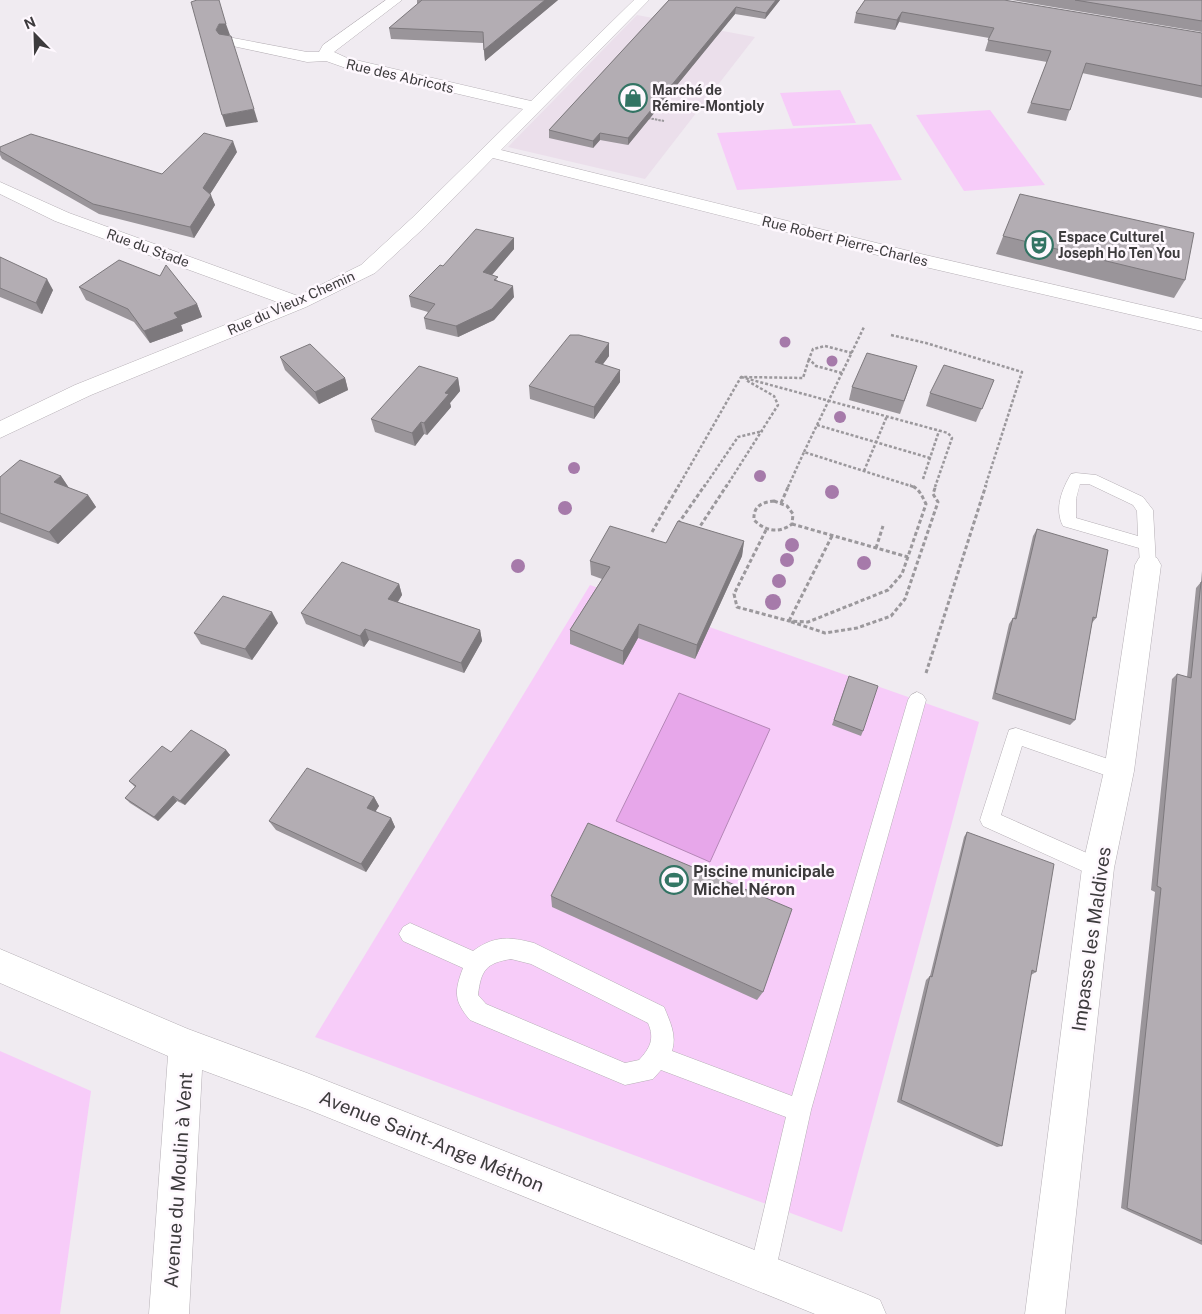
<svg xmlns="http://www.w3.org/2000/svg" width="1202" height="1314" font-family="'Public Sans',sans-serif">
<rect width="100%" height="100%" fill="#f0ebf1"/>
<path fill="#ebdfeb" d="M637 15 755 37 645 179 508 147Z"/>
<g fill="#f7ccf9">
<path d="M840 90 856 123 793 126 780 93Z"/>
<path d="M990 110 1045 185 964 191 916 115Z"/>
<path d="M871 124 902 180 737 190 717 133Z"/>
<path d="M590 585 979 722 842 1232 315 1037Z"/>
<path d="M0 1051 91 1091 60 1314H0Z"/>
</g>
<path fill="#e7a7ea" stroke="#b487b6" d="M679 693 770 729 710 862 616 821Z"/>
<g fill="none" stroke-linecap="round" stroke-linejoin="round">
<defs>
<g id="service">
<path d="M1076 473 1096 475 1143 497 1153 510 1156 565 1154 569 1148 571 1142 569 1140 565 1139 548 1063 526C1054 509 1062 489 1071 474ZM1080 484H1089L1133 505 1137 511 1138 536 1076 518V499Z"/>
<path d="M917 692 923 695 926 700 811 1110 775 1273 771 1282 762 1286 753 1282 749 1273 786 1117 661 1070 653 1079 625 1085 470 1020C454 1001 454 992 463 968L403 941 399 934 403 927 410 923 473 951C495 935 510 937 534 943L664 1007C670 1022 677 1035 672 1051L792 1096 908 700 911 695ZM511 959 531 964 648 1023C655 1039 650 1048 639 1060L625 1063 486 1004 478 995C481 970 486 963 511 959Z"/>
<path d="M1016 728 1126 765 1128 771 1126 777 1119 780 1022 746 1001 815 1105 861 1108 868 1105 875 1098 878 983 826 980 820 1007 736 1009 730Z"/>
</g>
<g id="minor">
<path d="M386 0H402L334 52 347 58 531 101 634 0H649L501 150 921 254 1202 319V331L921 266 493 158 426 226 375 273 306 307 91 395 0 438V421L75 385 280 303 55 221 0 194V182L69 213 298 296 361 265 412 218 523 109 343 67 326 61 307 62 228 45 223 44 221 41 223 38 228 37 307 52H319L323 45Z"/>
<path d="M1148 555 1157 558 1161 565 1134 771 1114 868 1065 1314H1025L1082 868 1104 771 1135 565 1139 558Z"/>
<path d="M0 949 188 1029 307 1073 866 1294 880 1300 886 1314H815L307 1109 202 1070 189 1314H149L168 1056 0 983Z"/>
</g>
</defs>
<use href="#service" stroke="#b5afb5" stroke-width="1"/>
<use href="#minor" stroke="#b5afb5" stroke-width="1"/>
<path stroke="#9b989c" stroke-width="2" stroke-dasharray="2.5 1" stroke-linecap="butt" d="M648 118 664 121"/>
<g stroke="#9b989c" stroke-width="2.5" stroke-dasharray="3 2" stroke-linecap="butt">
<path d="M891 335 926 343 1022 372 985 487"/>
<path d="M842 373 816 366 809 359 813 349 825 346 852 353"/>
<path d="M741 377 948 433 952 438 935 487"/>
<path d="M817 425 930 458"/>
<path d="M804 452 864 327"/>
<path d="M864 471 887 416"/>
<path d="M923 479 939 431"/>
<path d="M678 487 741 377 803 378 809 359"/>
<path d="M704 487 738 437 763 431"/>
<path d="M726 487 778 405 774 396 746 380"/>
<path d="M788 487 804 452 914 487"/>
</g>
<g stroke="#9b989c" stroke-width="3" stroke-dasharray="4 2.5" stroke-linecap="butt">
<path d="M774 501 787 506 793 514 792 524C779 534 765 531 754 520 753 506 762 502 774 501Z"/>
<path d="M781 503 789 485"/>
<path d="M678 524 705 485"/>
<path d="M792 524 908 557"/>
<path d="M766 530 734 594 737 607 789 621 808 622 888 590 902 574 926 504C922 496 919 488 910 485"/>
<path d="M697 531 727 485"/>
<path d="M652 532 679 485"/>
<path d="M832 536 789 621 825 633 857 628 891 616 905 599 938 502 933 494 936 485"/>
<path d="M876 548 883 526"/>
<path d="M926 673 986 485"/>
</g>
<use href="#service" fill="#fff" fill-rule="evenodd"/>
<use href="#minor" fill="#fff" fill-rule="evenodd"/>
</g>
<g fill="#a67aaa">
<circle cx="785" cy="342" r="5.5"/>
<circle cx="832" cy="361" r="5.5"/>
<circle cx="840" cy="417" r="6"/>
<circle cx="574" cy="468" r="6"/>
<circle cx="760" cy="476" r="6"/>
<circle cx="832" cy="492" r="7"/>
<circle cx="565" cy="508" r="7"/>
<circle cx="792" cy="545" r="7"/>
<circle cx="787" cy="560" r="7"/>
<circle cx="864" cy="563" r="7"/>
<circle cx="518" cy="566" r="7"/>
<circle cx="779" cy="581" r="7"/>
<circle cx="773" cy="602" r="8"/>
</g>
<g fill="#9a959a">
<path d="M417 0H558L485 61 483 43 391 39 389 28 418 4H417Z"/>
<path d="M669 0H780L765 19 735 14 628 145 600 140 593 148 549 138V130Z"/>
<path d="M865 0 1202 33V98L1082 73 1066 121 1027 113 1047 62 985 51 989 38 899 22 895 30 854 23 856 13Z"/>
<path d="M1012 0H1202V32Z"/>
<path d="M0 147 162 174 237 152 210 194 215 205 194 238 99 214 2 159 0 155Z"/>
<path d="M1020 194 1185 280 1174 298 996 254Z"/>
<path d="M514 238V249L492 275 514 297 494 320 458 337 426 329 424 318 428 312 411 307 409 296 443 266Z"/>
<path d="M0 257 53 290 42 314 0 297Z"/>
<path d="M79 287 197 304 202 317 181 325 183 331 150 343 134 322 86 300Z"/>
<path d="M609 343V356L602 365 620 370V382L594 419 530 399 529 386Z"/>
<path d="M280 357 345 378 348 390 319 404 285 370Z"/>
<path d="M917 366 900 414 849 400 852 387Z"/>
<path d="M458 378 460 391 450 403 451 407 427 435 424 434 415 446 375 432 371 419Z"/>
<path d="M994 380 976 422 926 406 930 393Z"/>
<path d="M61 476 69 488 88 495 96 507 58 544 0 522V477Z"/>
<path d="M1037 529 1096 618 1092 623 1075 720 1070 725 992 699 1009 624 1013 618H1014L1033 536Z"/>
<path d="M744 541 742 556 695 659 638 638 623 665 570 644V630L602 579 591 575 590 561 666 543Z"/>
<path d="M1202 571V1245L1121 1208 1155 892 1151 890 1172 679 1177 674 1187 677 1196 588 1201 582Z"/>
<path d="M399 584 402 595 398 602 480 630 482 641 464 673 369 640 364 647 306 624 301 613Z"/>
<path d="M278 623 252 660 201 644 194 633Z"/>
<path d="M847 681 863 731 861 736 832 725Z"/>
<path d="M226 750 230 755 185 805 177 801 158 821 130 803 125 798 135 787 129 781 171 752Z"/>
<path d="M374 797 379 806 375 812 391 818 395 827 366 872 276 830 269 821Z"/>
<path d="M967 832 1036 972 1031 975 1002 1146 997 1147 897 1102 926 980 930 976 964 837Z"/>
<path d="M551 896 763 992 757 1000 552 907Z"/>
</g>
<g fill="#7d797d">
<path d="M545 0H558L485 61 484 50Z"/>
<path d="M776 0H780L765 19 766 13Z"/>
<path d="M736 7 735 14 628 145V138Z"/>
<path d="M902 12 899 22 895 30 897 20Z"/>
<path d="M219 24H226L230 35 223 36 219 42 216 30Z"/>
<path d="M254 109 258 122 226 127 222 115Z"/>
<path d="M600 133V140L593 148V141Z"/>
<path d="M233 141 237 152 207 199 203 188Z"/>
<path d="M211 195 215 205 194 238 190 227Z"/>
<path d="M514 238V249L485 283 483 272Z"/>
<path d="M47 279 53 290 42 314 36 303Z"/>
<path d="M513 286 514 297 494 320 458 337 456 326Z"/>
<path d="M197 304 202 317 181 325 183 331 150 343 144 331 174 313Z"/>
<path d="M609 343V356L595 375V362Z"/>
<path d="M620 370V382L594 419V407Z"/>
<path d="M345 378 348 390 319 404 315 392Z"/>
<path d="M458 378 460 391 450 403 451 407 427 435 424 423 445 393Z"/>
<path d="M421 422 424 434 415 446 412 433Z"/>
<path d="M61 476 69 488 54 482Z"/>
<path d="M88 495 96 507 58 544 49 532Z"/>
<path d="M744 541 742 556 695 659 697 645Z"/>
<path d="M399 584 402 595 392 610 388 599Z"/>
<path d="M272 612 278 623 252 660 245 649Z"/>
<path d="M639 624 638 638 623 665V651Z"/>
<path d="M365 629 369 640 364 647 360 636Z"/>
<path d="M480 630 482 641 464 673 461 663Z"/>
<path d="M226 750 230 755 185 805 180 801Z"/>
<path d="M173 796 177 801 158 821 154 817Z"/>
<path d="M374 797 379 806 372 817 367 808Z"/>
<path d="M391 818 395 827 366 872 361 864Z"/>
</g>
<g fill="#b3adb3" stroke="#7d797d">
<path d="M197 0H219L226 24H219L216 30 219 34 231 36 254 109 222 115 191 2Z"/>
<path d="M422 0H545L484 50 483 32 389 28Z"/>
<path d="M669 0H776L766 13 736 7 628 138 600 133 593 141 549 130Z"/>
<path d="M865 0H1004L1202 33V86L1086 63 1070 110 1031 103 1051 51 988 40 994 28 902 12 897 20 856 13Z"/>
<path d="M1075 0H1202V21Z"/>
<path d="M204 133 233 141 203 188 211 195 190 227 93 204 0 151V147L31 134 162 174Z"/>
<path d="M1020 194 1194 233 1185 280 1003 236Z"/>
<path d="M476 229 514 238 483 272 498 277 494 280 513 286 492 309 456 326 424 318 435 304 409 296 440 265 443 266Z"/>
<path d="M0 257 47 279 36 303 0 288Z"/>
<path d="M119 260 160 276 166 265 197 304 174 313 178 318 144 331 128 309 79 287Z"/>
<path d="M570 335H579L609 343 595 362 620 370 594 407 529 386Z"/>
<path d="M310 344 345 378 315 392 280 357Z"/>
<path d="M867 353 917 366 904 401 852 387Z"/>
<path d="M944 365 994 380 982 409 930 393Z"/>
<path d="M419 366 458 378 445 393 449 394 424 423 421 422 412 433 371 419Z"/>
<path d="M20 460 61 476 54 482 88 495 49 532 0 513V477Z"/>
<path d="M678 521 744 541 697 645 639 624 623 651 570 630 610 567 590 561 610 526 666 543Z"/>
<path d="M1037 529 1108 550 1096 618 1093 617 1075 720 995 693 1013 618 1016 619Z"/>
<path d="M342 562 399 584 388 599 480 630 461 663 365 629 360 636 301 613Z"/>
<path d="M1201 582H1202V1241L1127 1208 1161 888 1157 886 1177 674 1191 678Z"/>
<path d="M223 596 272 612 245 649 194 633Z"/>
<path d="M849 676 878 686 863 731 834 720Z"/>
<path d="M191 730 226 750 180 801 173 796 154 817 125 798 136 786 129 781 162 746 171 752Z"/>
<path d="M307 768 374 797 367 808 391 818 361 864 269 821Z"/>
<path d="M588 823 792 909 763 992 551 896Z"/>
<path d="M967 832 1054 864 1036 972 1032 970 1002 1146 901 1100 930 976 932 977Z"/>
</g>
<defs>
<symbol id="shop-ring" viewBox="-11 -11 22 22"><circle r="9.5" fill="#fef8fe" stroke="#337464" stroke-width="1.5"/><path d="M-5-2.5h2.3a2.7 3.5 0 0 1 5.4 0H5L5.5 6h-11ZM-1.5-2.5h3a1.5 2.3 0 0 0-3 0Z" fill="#337464"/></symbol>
<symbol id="theatre-ring" viewBox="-11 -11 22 22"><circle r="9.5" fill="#fef8fe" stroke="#337464" stroke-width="1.5"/><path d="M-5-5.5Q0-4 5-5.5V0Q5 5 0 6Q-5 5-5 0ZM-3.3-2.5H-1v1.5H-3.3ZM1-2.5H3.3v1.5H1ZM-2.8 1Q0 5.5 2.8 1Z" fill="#337464"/></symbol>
<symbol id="stadium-ring" viewBox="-11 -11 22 22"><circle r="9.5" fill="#fef8fe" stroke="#337464" stroke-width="1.5"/><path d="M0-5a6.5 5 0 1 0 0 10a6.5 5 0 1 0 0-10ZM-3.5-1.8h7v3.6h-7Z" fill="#337464"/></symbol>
</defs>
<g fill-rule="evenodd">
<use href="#shop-ring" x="617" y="82" width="32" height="32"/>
<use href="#theatre-ring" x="1023" y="229" width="32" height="32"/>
<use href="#stadium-ring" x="658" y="864" width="32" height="32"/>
</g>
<g text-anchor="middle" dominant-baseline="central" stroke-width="5" stroke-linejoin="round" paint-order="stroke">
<g font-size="14" fill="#3d3b3d" stroke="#fef8fe">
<text transform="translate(400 76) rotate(13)">Rue des Abricots</text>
<text transform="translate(845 241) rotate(14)">Rue Robert Pierre-Charles</text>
<text transform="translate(148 248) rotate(20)">Rue du Stade</text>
<text transform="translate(291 303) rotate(-24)">Rue du Vieux Chemin</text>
</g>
<g font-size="14" font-weight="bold" fill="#3d3b3d" stroke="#fef8fe" text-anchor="start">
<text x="652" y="90">Marché de<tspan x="652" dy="16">Rémire-Montjoly</tspan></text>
<text x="1058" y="237">Espace Culturel<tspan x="1058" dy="16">Joseph Ho Ten You</tspan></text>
</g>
<g font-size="16" font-weight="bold" fill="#3d3b3d" stroke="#fef8fe" text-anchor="start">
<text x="693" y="871">Piscine municipale<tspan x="693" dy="18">Michel Néron</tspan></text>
</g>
<g font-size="19" fill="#3d3b3d" stroke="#fef8fe">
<text transform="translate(1091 939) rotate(-82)">Impasse les Maldives</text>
<text transform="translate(432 1141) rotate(22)">Avenue Saint-Ange Méthon</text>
<text transform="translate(178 1180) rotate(-86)">Avenue du Moulin à Vent</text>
</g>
</g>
<g transform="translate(35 35) rotate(337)" stroke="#fef8fe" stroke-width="4" paint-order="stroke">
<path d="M0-4L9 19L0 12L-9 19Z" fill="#3d3b3d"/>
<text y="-8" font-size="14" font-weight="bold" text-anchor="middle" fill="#3d3b3d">N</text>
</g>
</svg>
